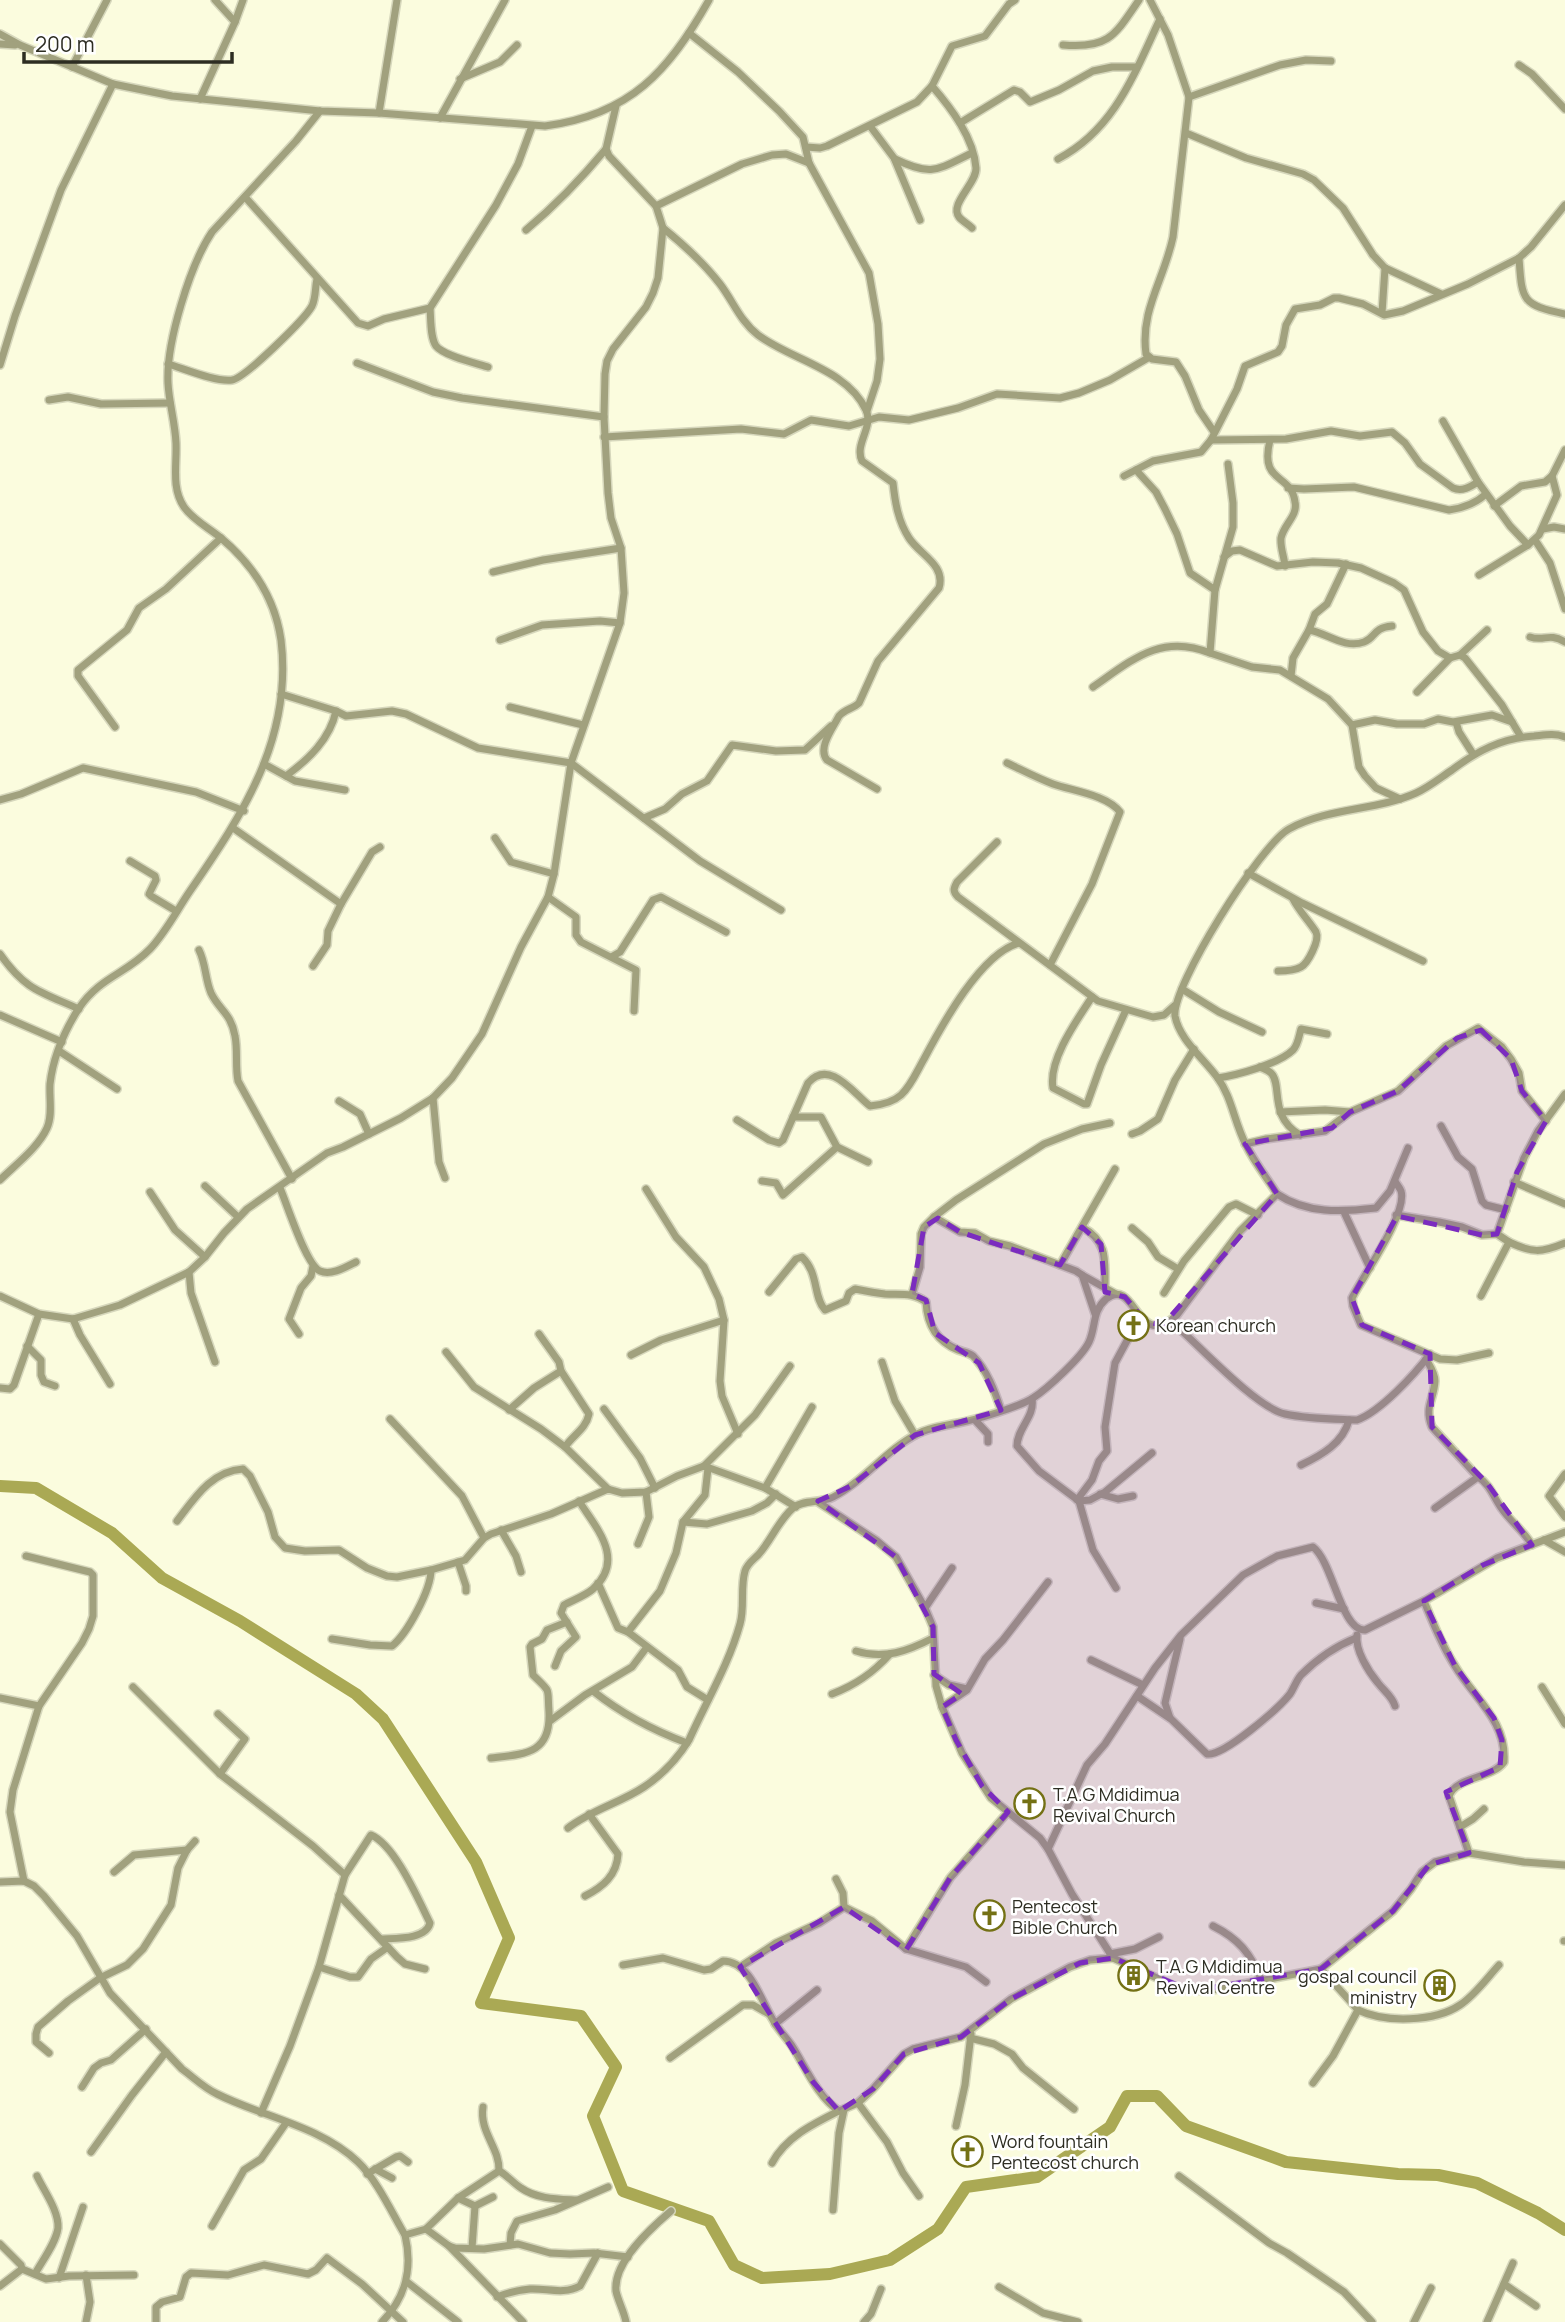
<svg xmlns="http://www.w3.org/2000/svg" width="1565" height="2322" font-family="Manrope,sans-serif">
<rect width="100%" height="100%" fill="#fbfcde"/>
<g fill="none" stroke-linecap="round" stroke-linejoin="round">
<path stroke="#aaa954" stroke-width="12" d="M0 1486 36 1488 112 1533 162 1578 240 1621 356 1694 383 1719 476 1862 509 1938 481 2003 581 2016 616 2067 593 2116 623 2191 709 2221 734 2265 762 2278 830 2274 890 2260 938 2229 966 2187 1037 2177 1110 2127 1127 2096H1157L1186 2126 1286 2162 1398 2174 1438 2175 1477 2183 1538 2213 1565 2230"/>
<defs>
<g id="minor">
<path d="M215 0 235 22"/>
<path d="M1150 0 1168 35 1189 97 1173 237C1164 280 1140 310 1146 354L1152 359 1176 362 1185 376 1199 410 1214 432"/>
<path d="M689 33 738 72 779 111 803 137 809 163 869 273 878 324 880 359 877 381 867 411"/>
<path d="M0 34 20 45 113 84 172 96 320 111 379 113 545 126C630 115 669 71 709 0"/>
<path d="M0 44 15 45"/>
<path d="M1063 45C1109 49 1115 35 1139 0"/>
<path d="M1519 65 1532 74 1565 109"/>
<path d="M72 67 107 0"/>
<path d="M460 79 500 62 517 45"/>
<path d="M932 86C951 108 974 138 976 168 977 183 949 204 959 217 962 221 968 224 972 228"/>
<path d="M1189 97 1280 65 1306 60 1331 61"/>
<path d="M200 99 235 22 243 0"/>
<path d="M379 113 397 0"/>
<path d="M440 118 505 0"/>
<path d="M960 123 1014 90 1020 92 1030 102 1059 90 1093 71 1112 67H1137"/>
<path d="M870 126 894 158 920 220"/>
<path d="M1186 133 1246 158 1303 174 1314 180 1343 208 1373 255 1385 268 1441 294"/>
<path d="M806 147 820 148 827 146 917 102 932 86 952 46 985 36 1009 4 1015 0"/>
<path d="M895 159C932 177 937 170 972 153"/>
<path d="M1058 159C1115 129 1134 74 1160 19"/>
<path d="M245 197 358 323 368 326 384 319 430 308 496 205 518 164 532 126"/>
<path d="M656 206 742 164 772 155 786 154 809 163"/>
<path d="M663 228C684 245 703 262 720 284 733 301 740 321 758 335 791 360 847 369 866 410 874 427 854 444 862 461L893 483C895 502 898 521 909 538 920 555 946 565 939 588L878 661 859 703C853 709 845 709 839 716 833 728 817 748 827 760L877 789"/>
<path d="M526 230C556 205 581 179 606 149"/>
<path d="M1519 258C1522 300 1521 305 1565 314"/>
<path d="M430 308C431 319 430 337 436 346 444 356 475 363 488 367"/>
<path d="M1382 313 1385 268"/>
<path d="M357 363 433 392 462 398 604 417"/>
<path d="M168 364C185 369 215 382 232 380 245 378 305 319 312 306 316 298 315 287 317 279"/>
<path d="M0 365 15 316 61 190 113 84"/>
<path d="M49 400 68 397 101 404 170 403"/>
<path d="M1443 421 1478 482 1510 526 1528 545"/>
<path d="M604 437 741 429 784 434 811 420 849 426 879 417 909 420 958 408 997 394 1060 398 1079 393 1110 380 1148 358"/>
<path d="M1211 440 1286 439 1331 431 1360 436 1392 432 1405 443 1420 464 1453 488C1462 492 1470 487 1478 482"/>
<path d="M1270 440C1259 485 1291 472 1295 502 1298 516 1284 524 1281 538 1280 547 1284 556 1285 566"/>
<path d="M1228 464 1233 503V527L1215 590 1210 653 1252 667 1280 670 1328 699 1352 725 1359 767 1365 776 1376 788 1400 799"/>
<path d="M1136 470 1156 492 1165 509 1177 534 1190 573 1215 590"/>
<path d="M1124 476 1153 461 1201 452 1211 440 1237 389 1245 366 1278 352 1282 346 1286 325 1295 309 1320 305 1334 298H1339L1363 304 1384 315 1403 311 1468 284 1519 258 1531 247 1565 205"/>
<path d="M1288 488 1304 489 1354 487 1449 510C1464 508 1475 504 1486 494"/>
<path d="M1494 506 1521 486 1545 482 1552 476 1565 450"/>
<path d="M1543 529 1554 527 1565 529"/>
<path d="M1535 540 1550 563 1565 609"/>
<path d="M1224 557 1232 551 1240 550 1277 566 1313 562 1338 563 1361 568 1394 583 1404 590 1423 632 1438 651 1450 658 1460 655 1465 658 1502 705 1521 737"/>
<path d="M493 572 543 560 621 548"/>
<path d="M1479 575 1528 545 1539 535 1557 495 1552 476"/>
<path d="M1309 630 1315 614 1327 604 1346 564"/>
<path d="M1530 637C1545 642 1548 632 1565 642"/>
<path d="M500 640 542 625 600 621 620 623"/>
<path d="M1460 655 1487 630"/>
<path d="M1291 676 1293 658 1309 630C1327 633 1344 649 1364 642 1376 638 1372 628 1392 626"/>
<path d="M1093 687C1132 660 1161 633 1210 653"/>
<path d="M1417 692 1450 658"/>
<path d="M281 694 336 711 346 716 392 711 406 714 478 748 571 763 700 861 781 910"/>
<path d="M510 707 583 725"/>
<path d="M1456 722 1459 732 1473 754"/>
<path d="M1352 725 1375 720 1397 724H1424L1438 719 1453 722 1492 715 1512 722"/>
<path d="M115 727 78 676V670L127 630 139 608 166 589 221 538"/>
<path d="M1007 763C1022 770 1037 778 1053 784 1073 791 1107 795 1120 812L1092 884 1050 965"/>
<path d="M264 764 295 781 345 790"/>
<path d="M286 776C309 759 330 739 336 711"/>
<path d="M0 800 21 794 83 768 196 792 244 811"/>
<path d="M644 818 665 809 682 794 707 781 732 745 776 751 805 750 831 726"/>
<path d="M233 828 341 904"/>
<path d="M495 838 511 862 554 874"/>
<path d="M997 842 957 882C954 888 952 891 958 897L1098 1001 1153 1017 1164 1015 1174 1006"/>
<path d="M130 861 155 876 156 880 149 894 151 896 176 911"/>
<path d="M1248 873 1302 903 1423 961"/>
<path d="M548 897 576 917V935L581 942 636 970 634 1011"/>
<path d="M199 950C206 964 205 979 211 993 219 1010 231 1013 235 1036 238 1051 235 1066 238 1081L292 1179"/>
<path d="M0 954C25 990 41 992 79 1009"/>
<path d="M613 956 620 952 653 900 661 897 726 932"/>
<path d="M313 966 327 945 328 931 341 904 372 852 380 847"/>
<path d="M1278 971C1285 971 1294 971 1301 967 1308 963 1320 940 1316 932 1309 921 1299 911 1293 899"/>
<path d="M1182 989 1219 1012 1262 1032"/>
<path d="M1092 997C1077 1020 1048 1060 1053 1088L1084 1104H1087L1101 1065 1126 1010"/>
<path d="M0 1015 62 1042"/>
<path d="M59 1051 117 1089"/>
<path d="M1260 1067C1264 1069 1268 1070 1271 1073 1283 1085 1268 1116 1300 1135"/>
<path d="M1218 1078C1237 1075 1279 1064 1293 1050 1298 1045 1299 1036 1301 1029L1327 1034"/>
<path d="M433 1098 439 1162 445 1178"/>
<path d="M339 1101 360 1114 369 1134"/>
<path d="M1280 1112 1325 1110 1350 1112"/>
<path d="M793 1117H821L837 1147 868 1162"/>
<path d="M737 1120 769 1140 779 1143 783 1140 808 1083C830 1058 854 1094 870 1106 881 1105 892 1103 901 1095 911 1086 917 1071 924 1059 942 1025 981 953 1019 943"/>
<path d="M1441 1126 1458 1157 1472 1169 1482 1201 1486 1205 1506 1210"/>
<path d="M1132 1134 1140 1131 1158 1119 1175 1080 1194 1049"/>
<path d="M1245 1144 1266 1139 1325 1131 1350 1112 1398 1091 1446 1046 1478 1028 1502 1047 1511 1059 1519 1073 1522 1091 1546 1121"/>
<path d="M0 1180C15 1165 38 1148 47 1128 53 1115 49 1098 50 1084 53 1058 65 1030 79 1008 100 977 126 974 150 949 166 932 177 910 190 891 243 814 293 738 281 640 275 598 253 565 221 538 209 528 193 520 184 507 171 488 177 464 176 443 175 422 169 403 168 383 166 343 190 265 212 232L296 141 320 111"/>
<path d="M762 1181 776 1183 783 1195 837 1147"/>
<path d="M1395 1181C1397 1185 1400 1188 1401 1191 1408 1213 1363 1276 1352 1298L1353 1306 1361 1325 1440 1359 1457 1360 1489 1353"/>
<path d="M1514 1182 1565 1204"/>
<path d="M205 1186 238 1217"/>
<path d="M280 1188C287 1204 306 1265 320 1271 331 1276 346 1267 356 1262"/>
<path d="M646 1189 676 1237 704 1267 719 1299 724 1320 720 1381 722 1396 738 1434"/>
<path d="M150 1192 175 1230 205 1257"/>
<path d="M1277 1194C1307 1214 1341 1212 1376 1208L1390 1191 1408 1148"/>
<path d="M1344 1212 1370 1268"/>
<path d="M1396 1215 1439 1222 1462 1227 1482 1235 1497 1234 1524 1158 1538 1131 1565 1094"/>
<path d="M934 1217 960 1232 975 1233 989 1241 1010 1246 1076 1271 1082 1275 1095 1314"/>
<path d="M1082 1227C1108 1241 1105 1261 1105 1287"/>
<path d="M1132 1228 1148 1242 1158 1257 1178 1269"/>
<path d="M1509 1242C1532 1253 1541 1253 1565 1243"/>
<path d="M1060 1265 1115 1169"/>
<path d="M189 1272 191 1293 215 1362"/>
<path d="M1082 1275 1116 1294"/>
<path d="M769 1292 796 1259 802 1257C819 1273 813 1297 825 1310L846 1301 849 1293 855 1289C865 1291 875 1293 885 1294 900 1295 913 1292 926 1302 927 1323 936 1341 958 1350 963 1352 968 1352 973 1356 987 1370 995 1392 1001 1410"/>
<path d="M1164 1293 1184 1261 1229 1207 1236 1204 1258 1215"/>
<path d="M912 1294 920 1267 921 1234 924 1227 934 1217 956 1200 1044 1144 1082 1129 1110 1123"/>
<path d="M0 1296 39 1314 73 1319 120 1305 189 1272 205 1257 224 1233 247 1209 327 1153 343 1147 401 1118 433 1098 452 1078 482 1034 521 947 548 897 554 874 571 763 620 623 624 593 621 548 611 518 608 493 604 417 605 374 607 361 613 349 646 307 653 293 658 278 663 228 656 206 609 156 606 149 616 106"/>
<path d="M1481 1296 1508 1244 1509 1242 1497 1234"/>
<path d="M73 1319 80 1335 110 1384"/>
<path d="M1168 1323 1183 1332C1206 1353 1258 1408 1285 1414 1308 1419 1334 1419 1357 1420 1380 1412 1415 1374 1430 1354"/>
<path d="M299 1334 289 1319 301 1288 311 1276 313 1266"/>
<path d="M27 1346 41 1360V1375L44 1382 55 1386"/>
<path d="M446 1352 474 1387 541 1429 565 1447 608 1489"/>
<path d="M631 1355 661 1340 724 1320"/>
<path d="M1426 1359C1430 1366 1435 1373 1435 1381 1434 1400 1424 1407 1432 1427L1478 1477"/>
<path d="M882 1362 895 1401 915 1435"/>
<path d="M561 1371 589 1414C586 1429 573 1435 565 1447"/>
<path d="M0 1388 10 1389 14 1385 39 1314"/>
<path d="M1032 1399C1035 1417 1017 1428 1017 1446L1039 1471 1079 1501 1090 1500 1105 1492 1152 1453"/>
<path d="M604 1409 640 1458 655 1488"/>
<path d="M509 1410 534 1388 561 1371 559 1362 539 1334"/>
<path d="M390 1419 462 1496 484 1538"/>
<path d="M975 1420 988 1434V1442"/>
<path d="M1301 1465C1322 1455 1343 1443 1349 1420"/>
<path d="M704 1466 755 1415 790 1366"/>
<path d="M1565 1474 1549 1496 1565 1517"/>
<path d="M765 1488 812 1407"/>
<path d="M1100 1494 1118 1499 1133 1496"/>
<path d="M1077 1500 1092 1480 1099 1461 1107 1451 1105 1427 1115 1363 1129 1337 1146 1322"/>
<path d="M1079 1501 1093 1550 1116 1588"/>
<path d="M818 1502 877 1541 896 1557 925 1608 933 1627 936 1686 942 1707 962 1753 991 1798 1040 1838 1048 1849 1072 1894 1113 1958 1181 1989 1207 1991 1321 1969 1393 1911 1411 1889 1422 1872 1435 1862 1469 1853 1524 1862 1565 1865"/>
<path d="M1435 1508 1478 1477C1490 1484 1494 1498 1502 1509 1511 1522 1524 1531 1532 1545"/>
<path d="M177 1521C194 1499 211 1471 243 1469L250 1476 268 1512 275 1537 285 1548 305 1551 339 1550 367 1568 387 1576 397 1577 431 1570 465 1560 484 1538 491 1534 551 1514 608 1489 622 1493 646 1492 677 1476 704 1466 765 1488 796 1507"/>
<path d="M683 1522 707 1524 752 1511 767 1503 776 1494"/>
<path d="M501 1530 516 1556 521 1572"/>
<path d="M1544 1540 1565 1552"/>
<path d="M638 1544 649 1517 646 1492"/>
<path d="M458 1562 466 1586V1591"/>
<path d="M598 1583 618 1628 628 1632 678 1670 687 1687 708 1700"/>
<path d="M1424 1601 1497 1558 1565 1532"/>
<path d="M1316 1603 1344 1609"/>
<path d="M925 1608 952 1568"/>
<path d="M628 1632 660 1591 676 1553 683 1522 705 1495 708 1468"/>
<path d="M1357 1635C1355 1650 1368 1671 1378 1683 1384 1691 1392 1696 1395 1706"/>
<path d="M332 1639 370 1645 392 1646C407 1634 431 1590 431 1570"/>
<path d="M856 1651C884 1660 908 1651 933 1638"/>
<path d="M1091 1660 1143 1685"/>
<path d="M555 1666 561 1651 576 1637 561 1613 564 1605C573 1600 585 1596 593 1589 626 1559 596 1528 579 1501"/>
<path d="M934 1675 949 1685 967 1689"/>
<path d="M133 1687 220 1774 313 1846 345 1875 319 1967 290 2046 261 2113"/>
<path d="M1542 1687 1565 1724"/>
<path d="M593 1691C622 1714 652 1730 687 1743"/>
<path d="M832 1694C856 1685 873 1673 890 1654"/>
<path d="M1137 1696 1171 1719 1207 1754C1223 1757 1279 1708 1290 1694 1294 1688 1296 1681 1301 1675 1316 1660 1336 1646 1356 1638"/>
<path d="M0 1698 39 1706"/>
<path d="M942 1707 967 1690 985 1659 1003 1640 1048 1582"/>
<path d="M218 1714 245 1739 220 1774"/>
<path d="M1170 1718 1165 1703 1180 1639"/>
<path d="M550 1721 585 1695 632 1667 647 1647"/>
<path d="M491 1758C525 1754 551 1754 549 1712 547 1686 552 1694 533 1675L530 1647 532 1644 542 1639 547 1630 567 1622"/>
<path d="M1460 1827 1473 1819 1484 1809"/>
<path d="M568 1828C591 1810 620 1803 644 1787 662 1775 678 1758 689 1740 706 1702 729 1664 740 1624 745 1607 740 1588 745 1571 747 1564 753 1560 758 1555 771 1541 778 1521 793 1508 804 1499 820 1504 833 1497 864 1481 886 1450 917 1434 930 1427 944 1426 958 1423 975 1420 1019 1407 1033 1398 1047 1389 1082 1357 1089 1342 1096 1327 1092 1311 1106 1299 1136 1275 1136 1353 1177 1315L1240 1231 1277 1194C1267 1178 1254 1162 1246 1145 1234 1122 1232 1097 1217 1077 1203 1058 1179 1039 1175 1016 1171 987 1261 844 1289 829 1329 807 1376 811 1416 793 1429 787 1440 778 1452 770 1477 751 1502 738 1534 736 1545 735 1554 733 1565 737"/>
<path d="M1048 1849 1087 1765 1105 1744 1155 1668 1181 1635 1243 1575 1277 1556 1313 1547C1333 1562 1341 1631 1365 1630L1424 1601C1433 1623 1442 1646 1455 1666 1474 1698 1507 1721 1504 1762 1492 1779 1457 1776 1449 1796L1469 1853"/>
<path d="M114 1872 134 1855 187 1850"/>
<path d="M345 1875 371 1835C395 1845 418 1899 430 1923 426 1940 395 1938 381 1939"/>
<path d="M24 1881 10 1812 13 1790 39 1706 82 1643 89 1629 93 1616V1575L90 1572 26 1556"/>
<path d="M0 1882 24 1881 34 1886 44 1896 77 1936 110 1993 182 2069C193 2077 204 2088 217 2094 263 2117 320 2126 358 2162 377 2180 392 2213 405 2235 413 2269 406 2297 382 2322"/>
<path d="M339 1895 397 1957 405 1964 425 1969"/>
<path d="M585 1896C603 1887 617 1875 618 1854L589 1814"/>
<path d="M844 1907 872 1921 906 1949 966 1967 986 1982"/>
<path d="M1213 1926C1239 1939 1250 1953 1261 1979"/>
<path d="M1564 1941H1565"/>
<path d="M906 1949 950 1878 1008 1812"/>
<path d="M1110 1954 1135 1949 1159 1937"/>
<path d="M623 1965 663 1958 704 1970 711 1969 723 1961C750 1961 761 2001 773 2020 778 2030 786 2037 792 2046 806 2068 817 2096 839 2111L858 2103 873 2089 904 2054 913 2049 961 2037 1011 1999 1070 1967 1090 1960 1113 1958"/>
<path d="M319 1967 350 1977H358L371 1959 388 1947"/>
<path d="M740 1967 776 1943 819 1923 844 1907 843 1893 836 1879"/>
<path d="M1358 2010C1385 2023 1435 2022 1460 2005 1475 1995 1487 1978 1499 1965"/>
<path d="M775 2024 817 1990"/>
<path d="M970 2038 994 2044 1012 2054 1023 2068 1074 2109"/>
<path d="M49 2053 36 2042V2034L38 2027 68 2001 100 1978 127 1965 143 1949 171 1905 178 1868 187 1850 195 1841"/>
<path d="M670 2058 743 2005H753L769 2014"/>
<path d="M1313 2083 1333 2056 1358 2010 1321 1969"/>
<path d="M82 2087 94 2068 101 2063 111 2060 146 2029"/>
<path d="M858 2103 887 2142 903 2173 919 2196"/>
<path d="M483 2107C479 2132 500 2148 499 2171"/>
<path d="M956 2126 965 2085 971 2034"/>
<path d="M91 2152 132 2095 166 2052"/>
<path d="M772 2163C786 2137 813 2124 839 2111"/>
<path d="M375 2169 392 2178"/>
<path d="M367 2174 396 2157 400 2156 408 2162"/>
<path d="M1179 2176 1269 2243 1287 2253 1344 2292 1372 2322"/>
<path d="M458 2198 475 2206 493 2197"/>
<path d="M833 2210 839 2133 844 2110"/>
<path d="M212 2226 244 2170 261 2159 286 2123"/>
<path d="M426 2229 449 2246 455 2248 484 2249 518 2244 550 2253 570 2254 594 2253 628 2257"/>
<path d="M405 2235 426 2229 458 2198 499 2171C507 2175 513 2183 521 2188 537 2199 557 2199 576 2200"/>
<path d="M0 2244 21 2265 22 2269 0 2286"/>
<path d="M510 2245 511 2233 517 2221 555 2210 608 2187"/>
<path d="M449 2246 523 2322"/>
<path d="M472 2248 475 2206"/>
<path d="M22 2269 46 2279 69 2276 134 2275"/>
<path d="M35 2274C42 2261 56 2243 58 2228 59 2211 44 2191 37 2176"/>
<path d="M59 2278 83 2207"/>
<path d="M407 2282 458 2322"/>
<path d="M1504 2284 1536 2306"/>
<path d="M999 2287 1043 2313 1078 2322"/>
<path d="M497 2297C507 2293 519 2290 530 2289 547 2288 563 2295 580 2286L598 2253"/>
<path d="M86 2322 90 2302 86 2275"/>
<path d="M156 2322V2307L162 2302 180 2297 186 2277 191 2273 228 2275 264 2265 308 2274 316 2270 327 2258 362 2284 403 2322"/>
<path d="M626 2322C624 2311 618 2301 616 2291 613 2262 651 2228 671 2211"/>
<path d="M864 2322 871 2314 881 2289"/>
<path d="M1414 2322 1431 2288"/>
<path d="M1487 2322 1513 2263"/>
</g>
</defs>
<use href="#minor" stroke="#d6d7bc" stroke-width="10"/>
<use href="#minor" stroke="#a1a17e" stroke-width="7"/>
</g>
<path fill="#7b2cbf" fill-opacity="0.2" stroke="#7b2cbf" stroke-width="5" stroke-dasharray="14 9" stroke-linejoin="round" d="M1481 1030 1511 1059 1522 1091 1546 1121 1517 1172 1497 1234 1482 1235 1397 1216 1352 1298 1362 1325 1430 1354 1432 1427 1487 1483 1532 1545 1483 1565 1424 1601 1455 1666 1494 1718 1502 1740 1500 1767 1446 1792 1469 1853 1429 1865 1393 1911 1321 1969 1192 1991 1113 1958 1080 1963 1011 1999 961 2037 904 2054 873 2089 839 2111 813 2082 740 1967 844 1907 906 1950 950 1878 1008 1812 982 1786 956 1740 942 1707 962 1694 934 1674 933 1627 896 1557 818 1501 851 1486 915 1435 1001 1410 979 1363 935 1333 926 1300 912 1294 924 1227 938 1218 960 1232 1060 1265 1082 1227 1101 1244 1105 1292 1125 1297 1146 1322 1163 1325 1277 1194 1245 1144 1332 1128 1350 1112 1398 1091 1457 1038Z"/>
<defs>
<symbol id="church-ring" viewBox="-11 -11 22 22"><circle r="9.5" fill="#fff" stroke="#747115" stroke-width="1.5"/><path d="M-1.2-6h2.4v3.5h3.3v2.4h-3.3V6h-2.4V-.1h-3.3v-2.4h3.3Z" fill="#747115"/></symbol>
<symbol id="building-ring" viewBox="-11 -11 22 22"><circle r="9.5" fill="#fff" stroke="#747115" stroke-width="1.5"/><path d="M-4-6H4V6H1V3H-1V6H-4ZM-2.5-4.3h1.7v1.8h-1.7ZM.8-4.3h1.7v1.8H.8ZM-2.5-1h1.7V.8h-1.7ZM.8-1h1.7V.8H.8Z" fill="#747115"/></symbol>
</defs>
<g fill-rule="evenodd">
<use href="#church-ring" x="1116" y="1308" width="35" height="35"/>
<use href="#church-ring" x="1012" y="1786" width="35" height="35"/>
<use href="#church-ring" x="972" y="1898" width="35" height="35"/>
<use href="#building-ring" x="1116" y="1958" width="35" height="35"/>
<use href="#building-ring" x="1422" y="1968" width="35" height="35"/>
<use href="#church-ring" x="950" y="2134" width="35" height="35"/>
</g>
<g text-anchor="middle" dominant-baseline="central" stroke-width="5" stroke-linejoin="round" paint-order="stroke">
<g font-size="18" fill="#2d2d22" stroke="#fff" text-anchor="start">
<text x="1156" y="1325">Korean church</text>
<text x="1053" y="1794">T.A.G Mdidimua<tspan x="1053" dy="21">Revival Church</tspan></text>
<text x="1012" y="1906">Pentecost<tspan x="1012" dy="21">Bible Church</tspan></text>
<text x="1156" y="1966">T.A.G Mdidimua<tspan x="1156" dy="21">Revival Centre</tspan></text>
<text x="1417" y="1976" text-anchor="end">gospal council<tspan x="1417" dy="21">ministry</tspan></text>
<text x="991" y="2141">Word fountain<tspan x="991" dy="21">Pentecost church</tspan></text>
</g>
</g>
<path d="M24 52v10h208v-10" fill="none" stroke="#2d2d22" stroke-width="3.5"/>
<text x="35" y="52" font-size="21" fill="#2d2d22" stroke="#ffffff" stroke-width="5" paint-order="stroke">200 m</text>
</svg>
